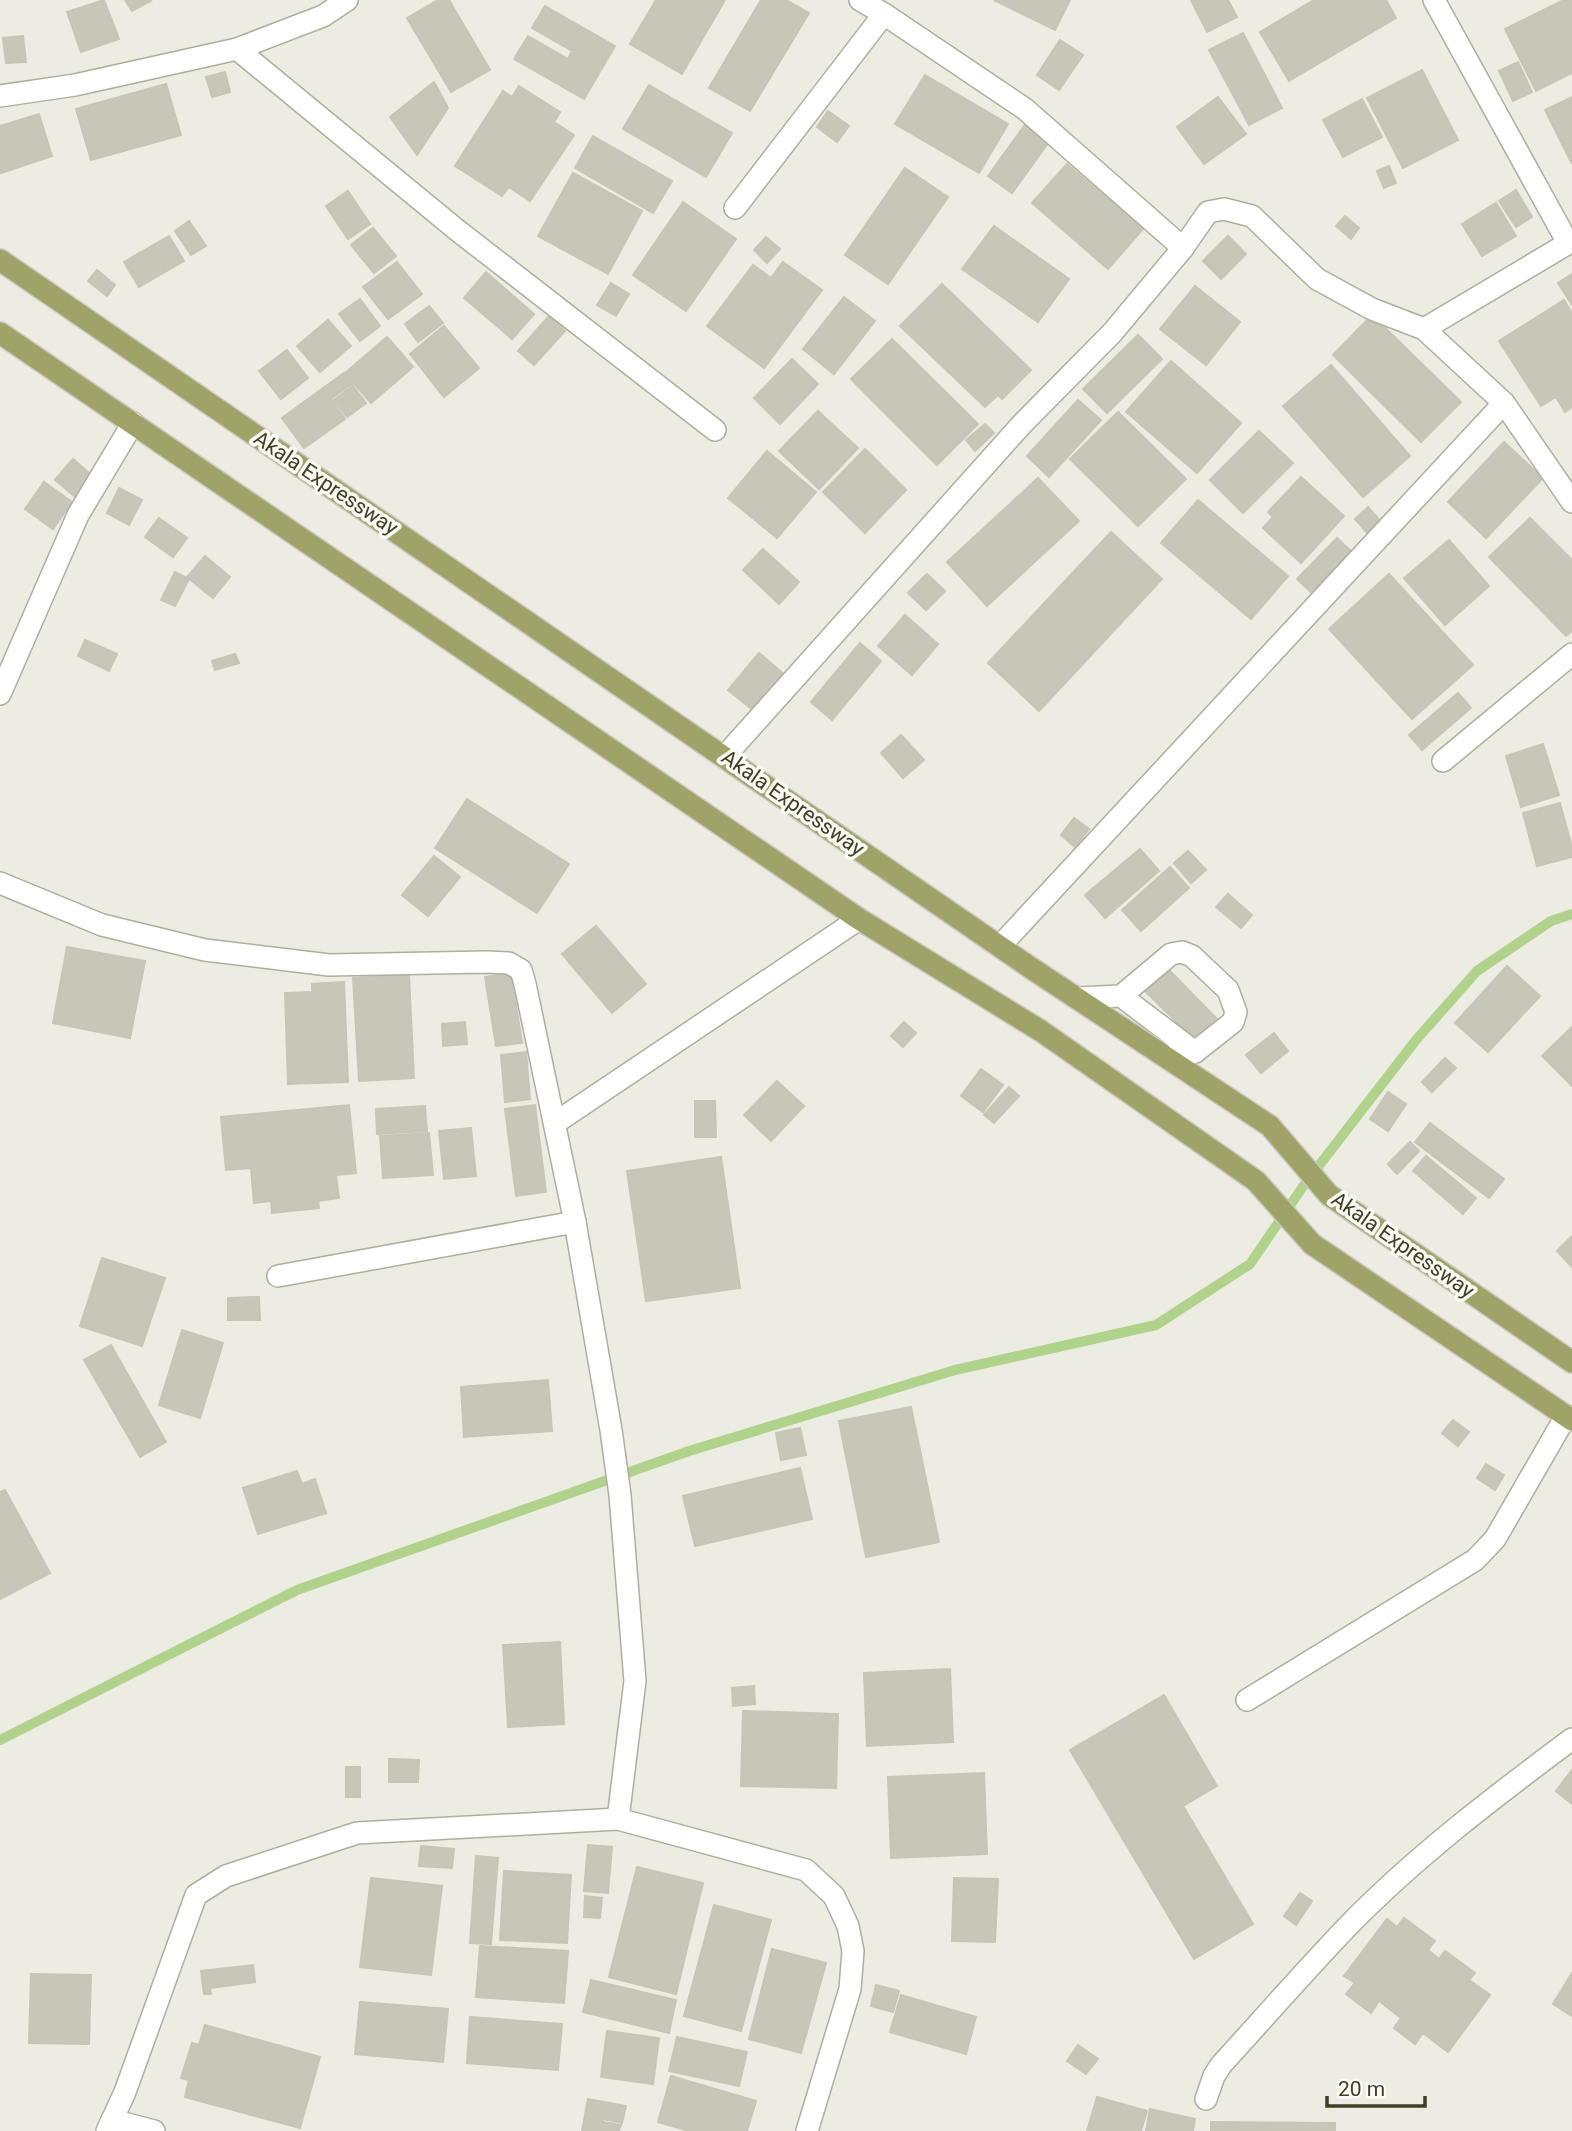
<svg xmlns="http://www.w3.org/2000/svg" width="1572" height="2131" font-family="Roboto,sans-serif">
<rect width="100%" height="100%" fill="#edece3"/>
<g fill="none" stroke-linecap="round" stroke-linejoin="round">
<path stroke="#b1d28b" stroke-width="10" d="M0 1740 297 1590 689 1451 955 1370 1156 1325 1250 1264 1304 1185 1416 1040 1477 971 1551 921 1572 914"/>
</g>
<g fill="#c8c6b9" stroke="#c7c5b6" stroke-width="2">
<path d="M104 0 119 39 81 52 67 12Z"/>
<path d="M125 0H152L132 11Z"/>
<path d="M438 0H449L490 70 451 92 407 18Z"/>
<path d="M656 0H725L682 74 630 44Z"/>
<path d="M761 0H786L809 13 750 111 709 88Z"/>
<path d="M994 0H1070L1055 30Z"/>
<path d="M1191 0H1228L1237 17 1207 32Z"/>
<path d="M1314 0H1386L1396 18 1289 81 1260 32Z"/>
<path d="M1564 0H1572V73L1536 91 1505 29Z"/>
<path d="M545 6 615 46 584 99 514 59 528 36 568 59 572 51 532 28Z"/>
<path d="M1243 33 1282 108 1249 125 1209 50Z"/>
<path d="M23 36 26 62 6 63 3 38Z"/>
<path d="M1060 40 1083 55 1059 90 1037 75Z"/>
<path d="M1518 62 1532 92 1513 101 1499 71Z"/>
<path d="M1422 70 1458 140 1403 168 1367 98Z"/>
<path d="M225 72 230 92 212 97 206 77Z"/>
<path d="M925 75 1008 124 979 173 895 124Z"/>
<path d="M434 82 448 108 417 155 390 117Z"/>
<path d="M166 84 181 135 91 160 76 109Z"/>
<path d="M649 85 732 133 706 177 623 129Z"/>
<path d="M519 86 560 112 554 122 574 135 530 201 509 187 502 196 455 166 503 91 512 97Z"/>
<path d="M1218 97 1246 134 1204 164 1177 127Z"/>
<path d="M1572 97V164L1545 110Z"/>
<path d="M1362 99 1382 137 1343 157 1323 120Z"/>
<path d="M828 111 849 126 837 142 817 127Z"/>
<path d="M39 114 52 156 1 173 0 126Z"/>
<path d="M1027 122 1051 139 1012 193 988 176Z"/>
<path d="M593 136 672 181 653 213 575 168Z"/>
<path d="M1067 164 1143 229 1108 269 1032 203Z"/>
<path d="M1389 166 1396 183 1384 188 1377 171Z"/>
<path d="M905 168 948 197 888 284 845 255Z"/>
<path d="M573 173 642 211 608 274 538 236Z"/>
<path d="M1516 190 1532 217 1516 227 1499 201Z"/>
<path d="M348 191 370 224 348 239 326 206Z"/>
<path d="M683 202 736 239 686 311 633 275Z"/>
<path d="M1496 203 1516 236 1482 256 1462 224Z"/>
<path d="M1345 216 1359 228 1351 239 1336 226Z"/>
<path d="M189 221 206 246 191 255 175 231Z"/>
<path d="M994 226 1069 279 1038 322 962 269Z"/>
<path d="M373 228 396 256 374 273 351 245Z"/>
<path d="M169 236 184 261 139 287 124 262Z"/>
<path d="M1228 236 1246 254 1221 279 1203 261Z"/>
<path d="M766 237 780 249 767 263 754 250Z"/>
<path d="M397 262 422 294 388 319 363 287Z"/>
<path d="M783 262 822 290 764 368 707 326 753 265 771 278Z"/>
<path d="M97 270 115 285 107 296 88 281Z"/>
<path d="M486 272 534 314 512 339 464 298Z"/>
<path d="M1572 274V305L1558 283Z"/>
<path d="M611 283 629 294 616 316 597 305Z"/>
<path d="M942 284 1031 370 1002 399 998 395 985 407 900 326Z"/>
<path d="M1195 286 1240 322 1206 365 1160 329Z"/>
<path d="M844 297 875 321 834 374 803 349Z"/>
<path d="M360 299 380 326 360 341 339 314Z"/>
<path d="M1564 300 1572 313V407L1565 412 1556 397 1541 406 1499 341Z"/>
<path d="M429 306 443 323 418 342 405 324Z"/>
<path d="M1372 315 1461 402 1421 442 1333 355Z"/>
<path d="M549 316 565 331 534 365 518 351Z"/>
<path d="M328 320 351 346 320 372 297 346Z"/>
<path d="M444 326 479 368 444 397 410 354Z"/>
<path d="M1138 335 1162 359 1107 413 1083 389Z"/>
<path d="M387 337 413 367 371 403 345 373Z"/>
<path d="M892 339 978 424 937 465 851 379Z"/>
<path d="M287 350 308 378 281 399 259 371Z"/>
<path d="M792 359 818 384 780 424 754 398Z"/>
<path d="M1171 361 1241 423 1197 473 1126 412Z"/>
<path d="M1331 365 1410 456 1363 497 1283 406Z"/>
<path d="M344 373 352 384 331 399 345 419 304 448 282 418Z"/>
<path d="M353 386 366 403 347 417 334 400Z"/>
<path d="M1078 400 1101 420 1049 477 1027 456Z"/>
<path d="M818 411 858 448 819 489 779 451Z"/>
<path d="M1118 412 1186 479 1138 526 1070 459Z"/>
<path d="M985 424 994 433 975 451 966 440Z"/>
<path d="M1259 431 1293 463 1243 513 1210 480Z"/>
<path d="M1504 442 1543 478 1486 538 1448 502Z"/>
<path d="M865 449 906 490 865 533 823 492Z"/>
<path d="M767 451 816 492 777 538 728 498Z"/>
<path d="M73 459 95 478 78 499 55 480Z"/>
<path d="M1301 477 1344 516 1301 563 1263 528 1273 517 1268 512Z"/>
<path d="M1038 478 1079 521 987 606 947 562Z"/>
<path d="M44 482 72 502 53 529 25 509Z"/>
<path d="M119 488 142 500 129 525 107 513Z"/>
<path d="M1198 500 1288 576 1251 619 1161 543Z"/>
<path d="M1368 507 1382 523 1369 535 1355 519Z"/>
<path d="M159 518 187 538 173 557 145 537Z"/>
<path d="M1530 518 1572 560V631L1566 636 1489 557Z"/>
<path d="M1111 532 1162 579 1039 711 988 663Z"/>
<path d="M1337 538 1351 551 1311 592 1297 579Z"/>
<path d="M1449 540 1489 586 1445 625 1404 578Z"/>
<path d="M763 549 799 582 779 604 743 570Z"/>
<path d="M205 556 230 577 213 598 187 577Z"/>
<path d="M175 572 189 579 175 606 161 600Z"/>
<path d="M927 574 945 591 926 610 908 593Z"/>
<path d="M1389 574 1473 665 1412 719 1329 629Z"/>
<path d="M905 615 938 644 912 675 878 646Z"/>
<path d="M85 640 117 654 109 671 78 656Z"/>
<path d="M860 643 881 661 832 720 811 702Z"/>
<path d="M759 653 784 674 753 710 728 690Z"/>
<path d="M235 654 239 663 215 670 212 661Z"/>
<path d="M1458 693 1471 708 1422 750 1409 735Z"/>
<path d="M901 735 924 760 903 778 881 753Z"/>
<path d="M1543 744 1559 795 1521 807 1506 756Z"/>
<path d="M467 799 569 864 537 913 435 848Z"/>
<path d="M1560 803 1572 847V857L1537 866 1523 813Z"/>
<path d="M1074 818 1089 829 1075 847 1061 835Z"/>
<path d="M1140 849 1159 871 1105 918 1085 895Z"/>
<path d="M1188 851 1206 870 1191 883 1174 863Z"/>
<path d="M434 856 460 877 428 916 402 895Z"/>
<path d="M1170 867 1189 888 1141 931 1122 910Z"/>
<path d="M1228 894 1252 915 1241 928 1216 907Z"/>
<path d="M596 926 646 984 612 1013 562 954Z"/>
<path d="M67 947 145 961 130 1038 53 1023Z"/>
<path d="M1507 966 1540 996 1488 1052 1455 1023Z"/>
<path d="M1167 968 1217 1019 1195 1040 1145 991Z"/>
<path d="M511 973 522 1043 496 1046 485 977Z"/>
<path d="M409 975 414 1078 359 1081 353 978Z"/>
<path d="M344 982 348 1082 288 1084 285 993 312 992V984Z"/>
<path d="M465 1022 467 1044 443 1046 442 1024Z"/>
<path d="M904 1022 916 1033 903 1047 891 1036Z"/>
<path d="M1572 1027V1086L1542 1056Z"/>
<path d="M1274 1033 1288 1051 1261 1073 1246 1055Z"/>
<path d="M526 1052 530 1099 505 1102 501 1055Z"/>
<path d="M1445 1058 1456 1068 1432 1092 1422 1082Z"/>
<path d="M981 1069 1003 1085 983 1112 961 1096Z"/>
<path d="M777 1081 804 1106 771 1141 744 1115Z"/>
<path d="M1009 1087 1019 1096 994 1123 984 1115Z"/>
<path d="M1388 1092 1406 1104 1388 1131 1370 1119Z"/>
<path d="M695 1101H715L716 1137H695Z"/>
<path d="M349 1105 356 1173 336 1175 339 1198 318 1201 319 1208 272 1213 271 1201 254 1203 251 1168 226 1170 221 1117Z"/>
<path d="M535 1105 546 1192 516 1196 505 1109Z"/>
<path d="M425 1106 427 1131 377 1134 376 1109Z"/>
<path d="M1430 1123 1504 1179 1489 1198 1415 1142Z"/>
<path d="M471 1128 476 1176 444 1179 439 1131Z"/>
<path d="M429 1133 433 1175 383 1178 380 1136Z"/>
<path d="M1410 1142 1419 1151 1397 1174 1388 1164Z"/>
<path d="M1426 1156 1476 1198 1463 1214 1413 1171Z"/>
<path d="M721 1157 740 1288 646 1301 627 1171Z"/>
<path d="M1572 1236V1267L1557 1251Z"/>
<path d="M102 1258 165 1278 142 1346 80 1326Z"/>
<path d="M259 1297 260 1320H228V1298Z"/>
<path d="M182 1330 223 1343 200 1418 159 1405Z"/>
<path d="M111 1345 166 1442 140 1457 84 1360Z"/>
<path d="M548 1380 552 1431 464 1437 461 1387Z"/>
<path d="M911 1407 939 1542 866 1557 839 1421Z"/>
<path d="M1453 1420 1469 1432 1458 1446 1442 1433Z"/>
<path d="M800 1428 806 1455 781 1460 776 1433Z"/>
<path d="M1486 1464 1504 1475 1495 1490 1477 1478Z"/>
<path d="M800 1468 812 1519 695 1546 683 1496Z"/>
<path d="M297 1471 302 1484 315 1479 326 1513 258 1534 243 1488Z"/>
<path d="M5 1490 50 1573 0 1599V1492Z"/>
<path d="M560 1642 564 1724 508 1727 503 1645Z"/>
<path d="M950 1669 953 1742 867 1746 864 1673Z"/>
<path d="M754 1686 755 1704 733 1706 732 1688Z"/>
<path d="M1164 1695 1217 1786 1183 1806 1253 1924 1194 1959 1070 1750Z"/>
<path d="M743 1711 838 1714 836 1788 741 1786Z"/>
<path d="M389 1759 419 1760 418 1782H389Z"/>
<rect x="346" y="1767" width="14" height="30"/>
<path d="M1572 1770V1804L1556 1791Z"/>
<path d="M984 1773 987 1854 891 1858 888 1777Z"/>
<path d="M588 1845 612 1847 608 1893 584 1891Z"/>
<path d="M421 1846 454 1849 452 1868 419 1866Z"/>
<path d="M476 1856 498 1858 491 1944 470 1943Z"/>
<path d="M637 1867 703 1883 676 1994 609 1977Z"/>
<path d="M504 1871 571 1875 567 1943 500 1940Z"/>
<path d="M371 1878 442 1886 431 1975 360 1967Z"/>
<path d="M954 1878 998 1879 995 1942 952 1941Z"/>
<path d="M1300 1893 1312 1901 1296 1925 1284 1916Z"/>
<path d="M585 1896 602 1898 600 1918 584 1917Z"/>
<path d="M714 1905 771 1920 741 2031 684 2016Z"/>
<path d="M1404 1918 1435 1941 1428 1950 1439 1959 1445 1951 1475 1973 1469 1980 1490 1995 1448 2052 1423 2033 1415 2044 1394 2028 1401 2018 1379 2001 1371 2013 1346 1994 1355 1983 1344 1976 1387 1919 1397 1927Z"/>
<path d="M480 1946 568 1951 564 2003 476 1997Z"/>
<path d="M772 1949 826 1963 801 2053 749 2039Z"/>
<path d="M253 1965 255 1982 210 1988 211 1994H204L201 1971Z"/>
<path d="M1572 1973V2016L1553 2004Z"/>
<path d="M31 1974 91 1975 89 2044 29 2043Z"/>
<path d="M591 1980 676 2000 669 2033 583 2012Z"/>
<path d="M876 1985 899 1991 893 2012 871 2006Z"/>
<path d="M901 1995 976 2017 966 2054 890 2032Z"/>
<path d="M360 2002 448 2009 443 2062 355 2054Z"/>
<path d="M470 2017 562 2024 558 2070 467 2063Z"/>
<path d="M205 2025 320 2057 300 2128 185 2097 189 2080 181 2078 192 2043 199 2045Z"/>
<path d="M607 2031 659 2038 653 2084 601 2077Z"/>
<path d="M677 2037 747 2052 739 2086 669 2071Z"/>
<path d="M1078 2045 1098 2059 1086 2074 1067 2061Z"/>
<path d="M671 2076 756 2101 747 2131H689L658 2122Z"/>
<path d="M1097 2097 1147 2111 1141 2131H1087Z"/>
<path d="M588 2099 626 2106 622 2123 603 2119 600 2131H582Z"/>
<path d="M1150 2109 1195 2119 1193 2131H1146Z"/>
<path d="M603 2122 621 2125 619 2131H602Z"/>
<path d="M1211 2122 1335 2123V2131H1211Z"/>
</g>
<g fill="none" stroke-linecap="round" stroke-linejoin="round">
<defs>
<g id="minor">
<path d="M1434 0 1568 243"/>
<path d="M884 14 1025 109 1183 248"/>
<path d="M237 49 457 230 715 430"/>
<path d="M0 96 75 85 237 49 323 16 347 0"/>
<path d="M735 208 884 14 860 0"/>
<path d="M1424 329 1572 241"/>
<path d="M0 694 78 515 133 423"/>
<path d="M725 756 1023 423 1112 333 1183 248 1208 212 1224 209 1252 216 1317 279 1372 309 1424 329 1504 403 1572 502"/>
<path d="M1443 761 1572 654"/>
<path d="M0 883 102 925 205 950 329 965 486 962 509 963 521 970 525 984 575 1222 611 1430 620 1495 635 1681 618 1819"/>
<path d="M1000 946 1504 403"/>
<path d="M1121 996 1195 1052"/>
<path d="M1078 998 1121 996 1171 954 1182 952 1192 956 1228 990 1236 1012 1233 1022 1195 1052 1167 1057"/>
<path d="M555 1123 859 919"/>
<path d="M278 1276 575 1222"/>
<path d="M1247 1700 1475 1560 1495 1539 1566 1416"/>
<path d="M1206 2099 1214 2076 1221 2065C1263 2019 1304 1972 1347 1927 1415 1857 1494 1797 1572 1739"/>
<path d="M112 2120 154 2131"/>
<path d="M107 2131 125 2092 196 1895 226 1876 357 1833 618 1819 806 1870 834 1896 848 1926 853 1951 850 1989 807 2131"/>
</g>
<g id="major">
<path d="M0 260 1031 968 1270 1126 1329 1195 1572 1362"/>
<path d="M0 333 859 919 1041 1031 1256 1181 1312 1244 1572 1420"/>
</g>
</defs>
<use href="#minor" stroke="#aeae9e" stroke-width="24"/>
<use href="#major" stroke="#c9c9c1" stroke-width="24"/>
<use href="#minor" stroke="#fff" stroke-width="21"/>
<use href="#major" stroke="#9fa368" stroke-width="21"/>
</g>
<g text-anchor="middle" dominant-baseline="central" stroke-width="7" stroke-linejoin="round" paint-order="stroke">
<g font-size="21" fill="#3e3f23" stroke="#faf9f4">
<text transform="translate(326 483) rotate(34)">Akala Expressway</text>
<text transform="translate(793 803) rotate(35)">Akala Expressway</text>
<text transform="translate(1403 1245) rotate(35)">Akala Expressway</text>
</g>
</g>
<path d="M1327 2096v10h98v-10" fill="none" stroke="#3e3f23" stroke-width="3.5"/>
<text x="1338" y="2096" font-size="21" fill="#3e3f23" stroke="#faf9f4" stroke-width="5" paint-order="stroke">20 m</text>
</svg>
